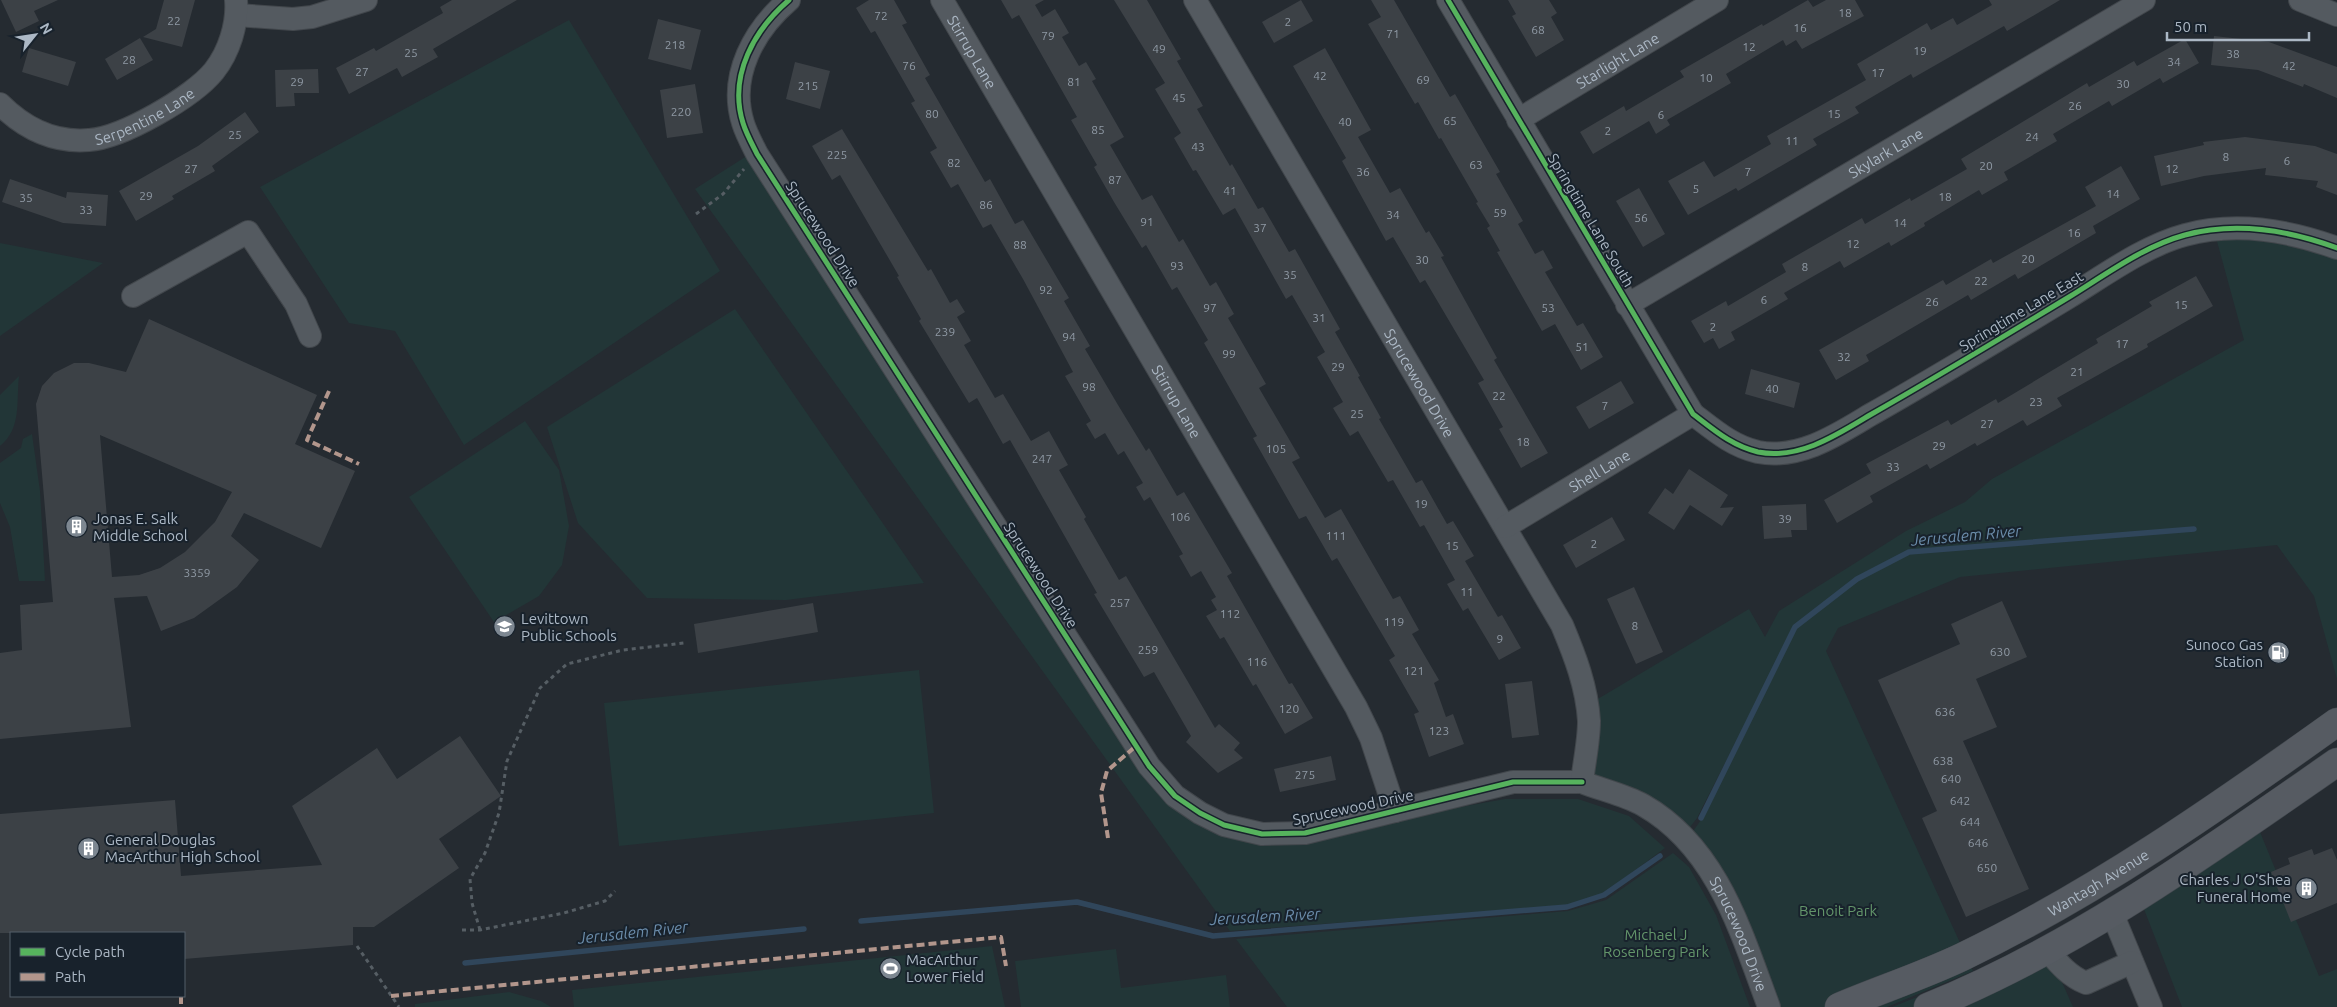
<svg xmlns="http://www.w3.org/2000/svg" width="2337" height="1007" font-family="Ubuntu,sans-serif">
<rect width="100%" height="100%" fill="#252b31"/>
<g fill="#223637">
<path d="M569 20 720 271 464 445 395 331 349 323 260 187Z"/>
<path d="M753 152 1148 770 1196 815 1305 835 1505 799H1578L1629 816 1665 848 1603 894 1568 905 1230 931 695 189Z"/>
<path d="M2266 232 2337 255V679L2314 596 2277 545 1960 577 1838 628 1826 651 1973 971 1887 1007H1771L1688 838 1701 820 1753 717 1751 712 1697 818 1684 835 1587 780 1591 703 1749 609 1765 637 1779 611 1906 531 1965 502 1992 479 2244 340 2215 234Z"/>
<path d="M0 243 103 263 0 336Z"/>
<path d="M735 309 924 583 786 600 647 598 578 523 547 427Z"/>
<path d="M19 376C16 402 22 428 0 446V395Z"/>
<path d="M525 421 559 470 569 526 562 565 539 596 494 622 409 497Z"/>
<path d="M32 434 40 491 45 581H19L10 527 0 503V463L21 448 23 439Z"/>
<path d="M919 670 934 813 619 846 604 703Z"/>
<path d="M2251 810 2319 976 2337 969V1007H2182L2135 886Z"/>
<path d="M1673 853 1689 867 1716 915 1750 1007H1287L1236 939 1568 911 1606 900Z"/>
<path d="M992 946 1005 1007H574L572 990Z"/>
<path d="M2046 946 2073 1007H1892Z"/>
<path d="M1116 949 1121 988 1226 975 1230 1007H1021L1015 961Z"/>
<path d="M509 992 541 1001 551 1007H415V1004Z"/>
</g>
<g fill="none" stroke-linecap="round" stroke-linejoin="round">
<g stroke="#30465b" stroke-width="5.5">
<path d="M1701 818 1795 627 1857 579 1909 552 2194 529"/>
<path d="M861 921 1077 902 1213 936 1567 907 1604 895 1660 856"/>
<path d="M465 963 804 929"/>
</g>
</g>
<g fill="#3c4146" fill-rule="evenodd">
<path d="M1 0H58L34 11 39 21 16 32Z"/>
<path d="M164 0H195L182 47 143 37 156 29Z"/>
<path d="M452 0H517L433 49 438 57 402 77 397 68 349 94 336 68 374 48 376 51 443 13 440 7Z"/>
<path d="M869 0H894L907 23 902 25 930 75 925 78 985 182 990 179 1015 224 1023 220 1069 298 1064 301 1090 346 1085 349 1118 405 1146 451 1149 448 1177 496 1184 492 1232 573 1227 576 1289 684 1292 683 1313 718 1285 734 1256 684 1253 686 1224 637 1220 639 1206 616 1217 610 1211 600 1216 597 1201 571 1191 577 1179 556 1183 554 1150 497 1144 501 1136 487 1143 483 1124 451 1118 455 1105 433 1095 439 1086 424 1091 421 1065 376 1073 372 1023 279 991 224 983 228 958 184 951 188 930 152 937 148 911 103 915 101 875 31 871 33 856 8Z"/>
<path d="M1001 0H1044L1035 5 1042 17 1055 9 1069 33 1062 37 1079 66 1086 62 1096 79 1092 81 1124 137 1110 145 1142 200 1152 195 1179 242 1183 239 1210 286 1216 282 1234 314 1228 318 1266 384 1259 388 1300 458 1292 462 1325 518 1341 509 1393 599 1400 596 1419 630 1412 634 1439 680 1434 683 1446 717 1453 714 1464 744 1429 757 1414 714 1419 712 1389 660 1395 656 1337 558 1332 561 1306 516 1299 519 1253 438 1257 436 1204 343 1208 340 1177 287 1172 290 1146 245 1142 248 1114 202 1094 167 1097 165 1071 120 1077 117 1019 15 1012 19Z"/>
<path d="M1114 0H1147L1181 59 1177 61 1203 106 1197 109 1230 166 1232 164 1258 209 1263 207 1289 252 1295 249 1340 329 1335 332 1360 376 1358 377 1381 418 1379 419 1416 483 1422 480 1447 524 1453 521 1474 556 1465 561 1498 617 1502 615 1521 648 1499 660 1468 608 1463 611 1447 584 1455 580 1424 525 1420 527 1393 480 1388 482 1358 431 1350 436 1333 408 1343 402 1317 357 1325 352 1292 295 1286 299 1235 208 1223 215 1196 170 1193 171 1174 138 1181 133 1155 89 1165 83Z"/>
<path d="M1301 0 1313 21 1274 43 1262 22Z"/>
<path d="M1371 0H1394L1450 97 1455 94 1500 172 1496 174 1523 221 1518 224 1535 254 1543 250 1553 268 1545 272 1577 326 1583 323 1603 357 1581 370 1555 324 1542 331 1497 252 1500 251 1487 228 1490 226 1476 203 1478 202 1441 138 1439 139 1418 102 1415 104 1368 24 1381 17Z"/>
<path d="M1508 0H1549L1557 13 1551 17 1564 40 1536 57 1512 16 1516 14Z"/>
<path d="M1808 0 1813 7 1826 0H1855L1864 16 1802 49 1796 40 1786 46 1783 40 1726 74 1731 83 1667 120 1670 125 1656 134 1649 121 1593 154 1580 132 1624 106 1626 111 1684 77 1680 71 1762 24 1763 26Z"/>
<path d="M1989 0H2060L2007 31 2004 26 1913 78 1911 74 1855 107 1859 113 1813 139 1817 145 1738 191 1736 188 1688 215 1668 181 1704 161 1714 177 1771 144 1767 136 1866 80 1857 64 1927 23 1931 30 1953 18 1957 25 1992 5Z"/>
<path d="M658 19 701 30 691 70 648 59Z"/>
<path d="M2214 36 2269 42 2337 67V98L2304 84 2303 87 2258 70 2211 65Z"/>
<path d="M140 38 153 60 117 80 105 59Z"/>
<path d="M2185 39 2199 63 2163 83 2160 78 2112 106 2109 101 2053 134 2057 141 2004 172 2008 180 1982 195 1979 190 1924 223 1925 226 1891 246 1889 242 1844 268 1840 261 1784 293 1788 299 1731 332 1735 340 1719 349 1713 338 1704 343 1691 321 1726 301 1728 306 1786 272 1782 264 1862 218 1865 224 1910 198 1911 201 1967 169 1961 159 2087 83 2089 87 2134 61 2137 66Z"/>
<path d="M29 48 76 62 68 86 22 72Z"/>
<path d="M1325 48 1371 130 1358 137 1390 193 1400 188 1426 233 1429 231 1444 256 1441 257 1497 358 1494 360 1548 453 1521 468 1499 429 1503 427 1478 383 1484 380 1425 280 1420 283 1393 237 1386 241 1342 161 1346 158 1293 66Z"/>
<path d="M795 62 830 71 820 109 786 99Z"/>
<path d="M318 69 319 93H294L295 106 276 107 275 70Z"/>
<path d="M695 84 703 133 667 138 660 90Z"/>
<path d="M245 112 259 132 212 166 215 171 172 196 174 199 136 221 119 191 198 146Z"/>
<path d="M842 129 928 271 931 269 950 303 957 299 965 312 957 317 971 341 964 345 995 398 1003 394 1031 441 1049 431 1068 465 1059 470 1086 517 1084 519 1119 580 1126 576 1215 728 1219 724 1240 743 1234 750 1243 758 1218 773 1186 742 1191 736 1154 672 1144 677 1094 594 1097 593 1010 440 1003 444 977 398 969 403 919 321 921 319 897 277 899 276 840 175 832 180 812 146Z"/>
<path d="M2245 137 2315 146 2337 154V195L2316 187 2318 181 2265 175 2266 168 2204 176 2161 186 2154 156 2204 145 2203 142Z"/>
<path d="M2121 166 2140 199 2093 226 2096 233 2018 279 2015 274 1971 300 1968 295 1866 355 1869 361 1836 380 1819 350 1943 280 1946 285 1991 259 1993 263 2096 206 2085 187Z"/>
<path d="M10 179 66 198 67 192 108 195 106 226 63 223 2 202Z"/>
<path d="M1639 188 1665 234 1643 247 1616 201Z"/>
<path d="M2196 276 2213 306 2147 344 2148 347 2057 398 2062 406 2027 426 2023 420 1977 446 1975 443 1930 469 1927 464 1870 496 1873 502 1837 523 1824 500 1871 473 1866 464 1948 420 1951 425 1996 399 1998 403 2098 343 2096 339 2152 306 2149 302Z"/>
<path d="M149 319 317 395 295 444 355 471 321 548 244 513 231 536 259 560 237 587 194 618 161 631 147 596 114 598 131 727 0 739V653L22 650 20 605 53 602 36 404 42 386 54 373 74 363H89L126 372ZM100 435 232 492 215 522 185 552 160 568 139 575 112 577Z"/>
<path d="M1751 369 1800 383 1794 408 1745 394Z"/>
<path d="M1621 381 1634 403 1589 429 1576 407Z"/>
<path d="M1689 469 1728 495 1720 508 1734 507 1722 526 1690 505 1674 530 1648 513 1665 488 1673 494Z"/>
<path d="M1806 504 1807 530H1791L1792 537 1764 539 1762 506Z"/>
<path d="M1612 517 1625 540 1576 568 1563 545Z"/>
<path d="M1634 587 1663 652 1636 664 1607 599Z"/>
<path d="M2002 601 2027 657 1976 679 1997 727 1963 741 2029 889 1966 917 1922 818 1937 811 1878 680 1960 644 1951 624Z"/>
<path d="M813 603 818 632 698 653 694 624Z"/>
<path d="M1532 681 1539 735 1512 738 1505 684Z"/>
<path d="M460 736 501 796 439 839 459 868 374 927H353V945L184 959V933H0V814L175 800 181 876 322 865 292 806 377 748 397 779Z"/>
<path d="M1331 756 1336 780 1280 792 1274 769Z"/>
<path d="M2332 848 2337 860V903L2291 922 2271 872 2290 864 2288 858 2312 849 2314 855Z"/>
</g>
<g fill="none" stroke-linecap="round" stroke-linejoin="round">
<defs>
<g id="minor">
<path d="M789 0C755 29 728 75 743 123 746 133 752 144 757 154L1149 766 1175 796 1200 813 1224 825 1262 834 1305 833 1513 782H1582"/>
<path id="s1" d="M942 0 1356 707 1371 738 1395 811"/>
<path id="s2" d="M1195 0 1562 625C1575 656 1587 687 1589 721 1589 741 1584 763 1582 782 1602 790 1625 795 1643 805 1717 847 1741 932 1769 1007"/>
<path d="M1448 0 1693 414C1714 430 1732 446 1758 452 1799 460 1837 435 1870 415 1937 377 2003 337 2069 297 2105 275 2144 246 2185 235 2237 221 2288 230 2337 248"/>
<path d="M2300 0 2337 15"/>
<path d="M237 15 293 19 312 17 366 0"/>
<path id="s3" d="M0 104C24 128 54 143 89 140 122 138 193 97 214 71 229 52 238 24 236 0"/>
<path id="s4" d="M1518 120 1717 0"/>
<path d="M133 296 248 232 296 304 310 336"/>
<path id="s5" d="M1627 305 2144 0"/>
<path id="s6" d="M1505 527 1693 414"/>
<path d="M2112 913 2151 1007"/>
<path d="M2047 950C2059 964 2069 976 2086 983L2132 962"/>
</g>
<g id="major">
<path id="s7" d="M1839 1007C1879 990 1922 976 1962 957 2095 893 2217 808 2337 722"/>
<path d="M1928 1007C2076 947 2206 853 2337 762"/>
</g>
</defs>
<use href="#minor" stroke="#42474c" stroke-width="24"/>
<use href="#major" stroke="#42484e" stroke-width="29"/>
<g stroke="#565e64" stroke-width="3" stroke-dasharray="4 4" stroke-linecap="butt">
<path d="M696 214 723 194 744 169"/>
<path d="M462 930H480L564 913 605 901 615 891"/>
<path d="M480 930 472 903 470 879 485 853 499 813 507 761 540 688 567 664 623 650 684 643"/>
<path d="M357 946 399 1007"/>
</g>
<use href="#minor" stroke="#545a60" stroke-width="22"/>
<use href="#major" stroke="#565b62" stroke-width="28"/>
<g stroke="#b2968c" stroke-width="4" stroke-dasharray="8 4" stroke-linecap="butt">
<path d="M329 391 307 440 359 464"/>
<path d="M1108 838 1101 793 1107 771 1136 746"/>
<path d="M181 996V1007"/>
<path d="M391 996 1001 937 1006 966"/>
</g>
<defs>
<g id="cycleway">
<path d="M789 0C755 29 728 75 743 123 746 133 752 144 757 154L1149 766 1175 796 1200 813 1224 825 1262 834 1305 833 1513 782H1582"/>
<path d="M1448 0 1693 414C1714 430 1732 446 1758 452 1799 460 1837 435 1870 415 1937 377 2003 337 2069 297 2105 275 2144 246 2185 235 2237 221 2288 230 2337 248"/>
</g>
</defs>
<use href="#cycleway" stroke="#18222c" stroke-width="8"/>
<use href="#cycleway" stroke="#56b35d" stroke-width="5"/>
</g>
<defs>
<symbol id="building-disc" viewBox="-11 -11 22 22"><circle r="9.5" fill="#7d8791" stroke="#18222c"/><path d="M-4-6H4V6H1V3H-1V6H-4ZM-2.5-4.3h1.7v1.8h-1.7ZM.8-4.3h1.7v1.8H.8ZM-2.5-1h1.7V.8h-1.7ZM.8-1h1.7V.8H.8Z" fill="#fff"/></symbol>
<symbol id="school-disc" viewBox="-11 -11 22 22"><circle r="9.5" fill="#7d8791" stroke="#18222c"/><path d="M0-5L7-2L0 1L-7-2ZM-4 1L0 2.5L4 1V4Q0 6-4 4Z" fill="#fff"/></symbol>
<symbol id="fuel-disc" viewBox="-11 -11 22 22"><circle r="9.5" fill="#7d8791" stroke="#18222c"/><path d="M-5.5-6h7V0h2V4h1.3V-2.5L3-4.5l.8-.8L6-3V5H2.5V1h-1V6h-7ZM-4.2-4.7v3.2H.2V-4.7Z" fill="#fff"/></symbol>
<symbol id="stadium-disc" viewBox="-11 -11 22 22"><circle r="9.5" fill="#7d8791" stroke="#18222c"/><path d="M0-5a6.5 5 0 1 0 0 10a6.5 5 0 1 0 0-10ZM-3.5-1.8h7v3.6h-7Z" fill="#fff"/></symbol>
</defs>
<g fill-rule="evenodd">
<use href="#building-disc" x="64" y="514" width="25" height="25"/>
<use href="#school-disc" x="492" y="614" width="25" height="25"/>
<use href="#fuel-disc" x="2266" y="640" width="25" height="25"/>
<use href="#building-disc" x="76" y="836" width="25" height="25"/>
<use href="#building-disc" x="2294" y="876" width="25" height="25"/>
<use href="#stadium-disc" x="878" y="956" width="25" height="25"/>
</g>
<g text-anchor="middle" dominant-baseline="central" stroke-width="4" stroke-linejoin="round" paint-order="stroke">
<g font-size="12" fill="#909aa5">
<text x="1845" y="12">18</text>
<text x="881" y="15">72</text>
<text x="174" y="20">22</text>
<text x="1288" y="21">2</text>
<text x="1800" y="27">16</text>
<text x="1538" y="29">68</text>
<text x="1393" y="33">71</text>
<text x="1048" y="35">79</text>
<text x="675" y="44">218</text>
<text x="1749" y="46">12</text>
<text x="1159" y="48">49</text>
<text x="1920" y="50">19</text>
<text x="411" y="52">25</text>
<text x="2233" y="53">38</text>
<text x="129" y="59">28</text>
<text x="2174" y="61">34</text>
<text x="909" y="65">76</text>
<text x="2289" y="65">42</text>
<text x="362" y="71">27</text>
<text x="1878" y="72">17</text>
<text x="1320" y="75">42</text>
<text x="1706" y="77">10</text>
<text x="1423" y="79">69</text>
<text x="297" y="81">29</text>
<text x="1074" y="81">81</text>
<text x="2123" y="83">30</text>
<text x="808" y="85">215</text>
<text x="1179" y="97">45</text>
<text x="2075" y="105">26</text>
<text x="681" y="111">220</text>
<text x="932" y="113">80</text>
<text x="1834" y="113">15</text>
<text x="1661" y="114">6</text>
<text x="1450" y="120">65</text>
<text x="1345" y="121">40</text>
<text x="1098" y="129">85</text>
<text x="1608" y="130">2</text>
<text x="235" y="134">25</text>
<text x="2032" y="136">24</text>
<text x="1792" y="140">11</text>
<text x="1198" y="146">43</text>
<text x="837" y="154">225</text>
<text x="2226" y="156">8</text>
<text x="2287" y="160">6</text>
<text x="954" y="162">82</text>
<text x="1476" y="164">63</text>
<text x="1986" y="165">20</text>
<text x="191" y="168">27</text>
<text x="2172" y="168">12</text>
<text x="1363" y="171">36</text>
<text x="1748" y="171">7</text>
<text x="1115" y="179">87</text>
<text x="1696" y="188">5</text>
<text x="1230" y="190">41</text>
<text x="2113" y="193">14</text>
<text x="146" y="195">29</text>
<text x="1945" y="196">18</text>
<text x="26" y="197">35</text>
<text x="986" y="204">86</text>
<text x="86" y="209">33</text>
<text x="1500" y="212">59</text>
<text x="1393" y="214">34</text>
<text x="1641" y="217">56</text>
<text x="1147" y="221">91</text>
<text x="1900" y="222">14</text>
<text x="1260" y="227">37</text>
<text x="2074" y="232">16</text>
<text x="1853" y="243">12</text>
<text x="1020" y="244">88</text>
<text x="2028" y="258">20</text>
<text x="1422" y="259">30</text>
<text x="1177" y="265">93</text>
<text x="1805" y="266">8</text>
<text x="1290" y="274">35</text>
<text x="1981" y="280">22</text>
<text x="1046" y="289">92</text>
<text x="1764" y="299">6</text>
<text x="1932" y="301">26</text>
<text x="2181" y="304">15</text>
<text x="1210" y="307">97</text>
<text x="1548" y="307">53</text>
<text x="1319" y="317">31</text>
<text x="1713" y="326">2</text>
<text x="945" y="331">239</text>
<text x="1069" y="336">94</text>
<text x="2122" y="343">17</text>
<text x="1582" y="346">51</text>
<text x="1229" y="353">99</text>
<text x="1844" y="356">32</text>
<text x="1338" y="366">29</text>
<text x="2077" y="371">21</text>
<text x="1089" y="386">98</text>
<text x="1772" y="388">40</text>
<text x="1499" y="395">22</text>
<text x="2036" y="401">23</text>
<text x="1605" y="405">7</text>
<text x="1357" y="413">25</text>
<text x="1987" y="423">27</text>
<text x="1523" y="441">18</text>
<text x="1939" y="445">29</text>
<text x="1276" y="448">105</text>
<text x="1042" y="458">247</text>
<text x="1893" y="466">33</text>
<text x="1421" y="503">19</text>
<text x="1180" y="516">106</text>
<text x="1785" y="518">39</text>
<text x="1336" y="535">111</text>
<text x="1594" y="543">2</text>
<text x="1452" y="545">15</text>
<text x="197" y="572">3359</text>
<text x="1467" y="591">11</text>
<text x="1120" y="602">257</text>
<text x="1230" y="613">112</text>
<text x="1394" y="621">119</text>
<text x="1635" y="625">8</text>
<text x="1500" y="638">9</text>
<text x="1148" y="649">259</text>
<text x="2000" y="651">630</text>
<text x="1257" y="661">116</text>
<text x="1414" y="670">121</text>
<text x="1289" y="708">120</text>
<text x="1945" y="711">636</text>
<text x="1439" y="730">123</text>
<text x="1943" y="760">638</text>
<text x="1305" y="774">275</text>
<text x="1951" y="778">640</text>
<text x="1960" y="800">642</text>
<text x="1970" y="821">644</text>
<text x="1978" y="842">646</text>
<text x="1987" y="867">650</text>
</g>
<g font-size="15" fill="#acb8c5" stroke="#18222c">
<text stroke="none"><textPath href="#s1" startOffset="60">Stirrup Lane</textPath></text>
<text stroke="none"><textPath href="#s4" startOffset="116">Starlight Lane</textPath></text>
<text stroke="none"><textPath href="#s3" startOffset="160">Serpentine Lane</textPath></text>
<text stroke="none"><textPath href="#s5" startOffset="300">Skylark Lane</textPath></text>
<text transform="translate(1591 220) rotate(59)">Springtime Lane South</text>
<text transform="translate(823 234) rotate(57)">Sprucewood Drive</text>
<text transform="translate(2021 311) rotate(-31)">Springtime Lane East</text>
<text stroke="none"><textPath href="#s2" startOffset="444">Sprucewood Drive</textPath></text>
<text stroke="none"><textPath href="#s1" startOffset="465">Stirrup Lane</textPath></text>
<text stroke="none"><textPath href="#s6" startOffset="110">Shell Lane</textPath></text>
<text transform="translate(1041 575) rotate(57)">Sprucewood Drive</text>
<text transform="translate(1353 807) rotate(-12)">Sprucewood Drive</text>
<text stroke="none"><textPath href="#s7" startOffset="288">Wantagh Avenue</textPath></text>
<text stroke="none"><textPath href="#s2" startOffset="1116">Sprucewood Drive</textPath></text>
</g>
<g font-size="15" fill="#acb8c5" stroke="#18222c" text-anchor="start">
<text x="93" y="518">Jonas E. Salk<tspan x="93" dy="17">Middle School</tspan></text>
<text x="521" y="618">Levittown<tspan x="521" dy="17">Public Schools</tspan></text>
<text x="2263" y="644" text-anchor="end">Sunoco Gas<tspan x="2263" dy="17">Station</tspan></text>
<text x="105" y="839">General Douglas<tspan x="105" dy="17">MacArthur High School</tspan></text>
<text x="2291" y="879" text-anchor="end">Charles J O'Shea<tspan x="2291" dy="17">Funeral Home</tspan></text>
<text x="906" y="959">MacArthur<tspan x="906" dy="17">Lower Field</tspan></text>
</g>
<g font-size="15" fill="#63956a" stroke="#18222c">
<text x="1838" y="910">Benoit Park</text>
<text x="1656" y="934">Michael J<tspan x="1656" dy="17">Rosenberg Park</tspan></text>
</g>
<g font-size="16" font-style="italic" fill="#6b8caa" stroke="#18222c">
<text transform="translate(1966 535) rotate(-5)">Jerusalem River</text>
<text transform="translate(1265 916) rotate(-3)">Jerusalem River</text>
<text transform="translate(633 932) rotate(-6)">Jerusalem River</text>
</g>
</g>
<rect x="10" y="932" width="175" height="65" fill="#18222c" stroke="#535e69"/>
<rect x="20" y="948" width="25" height="8" fill="#56b35d" stroke="#535e69"/>
<text x="55" y="957" font-size="15" fill="#acb8c5">Cycle path</text>
<rect x="20" y="973" width="25" height="8" fill="#b2968c" stroke="#535e69"/>
<text x="55" y="982" font-size="15" fill="#acb8c5">Path</text>
<g transform="translate(35 35) rotate(60)" stroke="#18222c" stroke-width="4" paint-order="stroke">
<path d="M0-4L9 19L0 12L-9 19Z" fill="#acb8c5"/>
<text y="-8" font-size="14" font-weight="bold" text-anchor="middle" fill="#acb8c5">N</text>
</g>
<path d="M2167 32v8h142v-8" fill="none" stroke="#acb8c5" stroke-width="2.5"/>
<text x="2174" y="32" font-size="15" fill="#acb8c5" stroke="#18222c" stroke-width="4" paint-order="stroke">50 m</text>
</svg>
